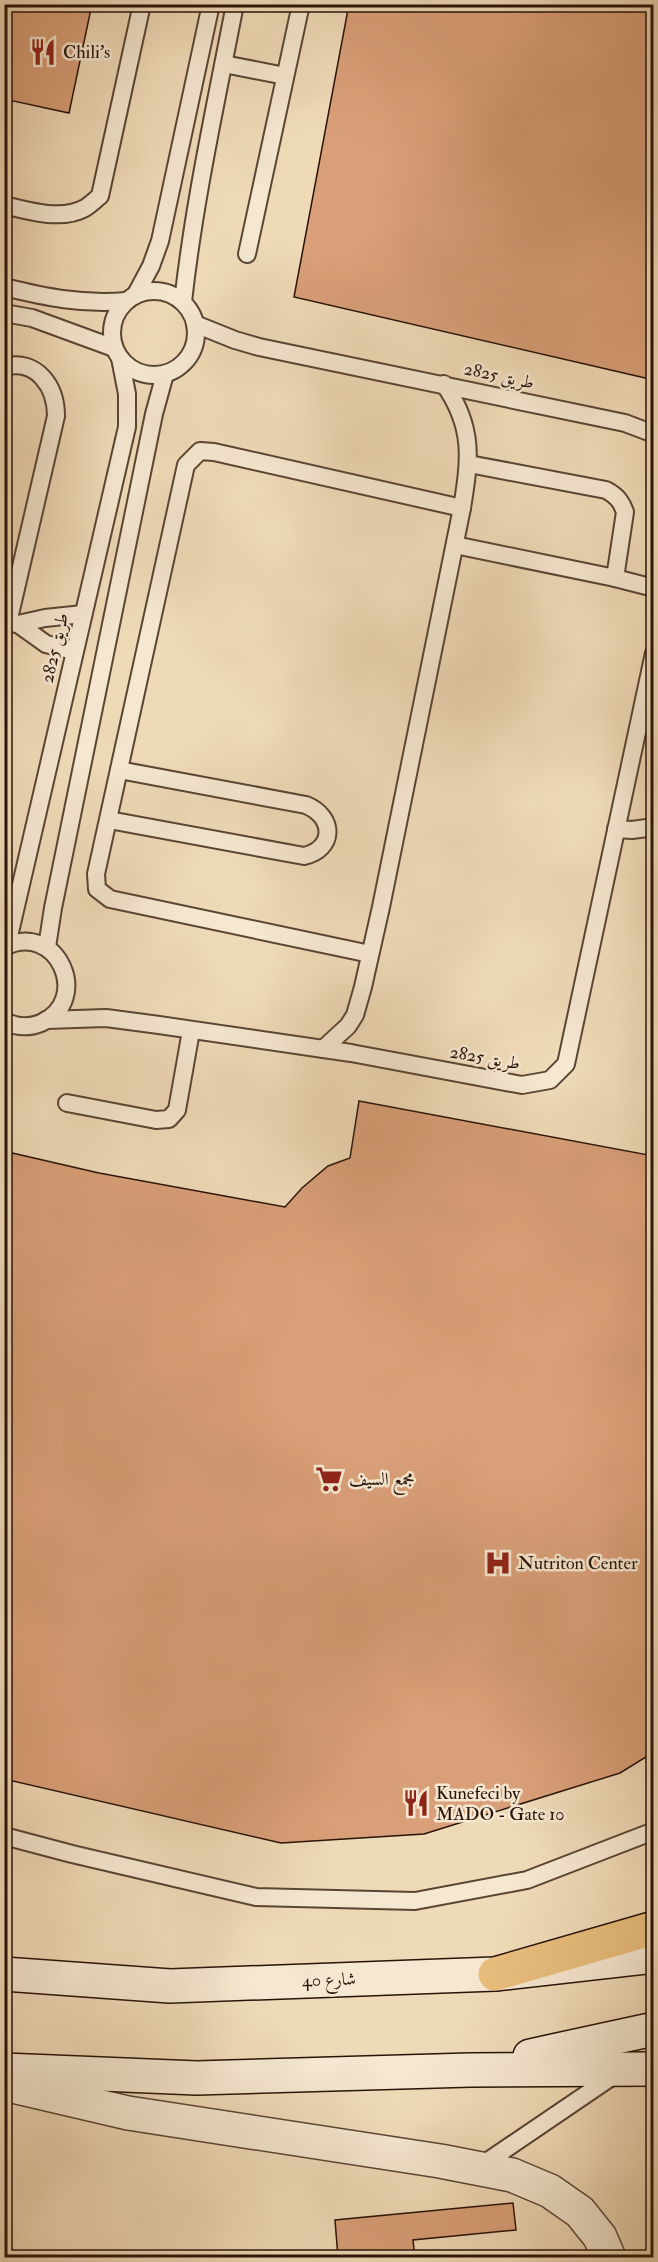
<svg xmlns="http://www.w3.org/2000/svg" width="658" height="2262" font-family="'IM FELL Double Pica',Amiri,serif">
<rect width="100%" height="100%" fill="#efdab7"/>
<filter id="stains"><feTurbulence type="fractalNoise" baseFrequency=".00333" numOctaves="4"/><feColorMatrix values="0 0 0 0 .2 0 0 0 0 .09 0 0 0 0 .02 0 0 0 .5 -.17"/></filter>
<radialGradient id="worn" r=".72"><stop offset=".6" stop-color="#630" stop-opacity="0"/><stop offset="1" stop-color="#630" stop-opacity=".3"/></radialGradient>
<g fill="#d99f78" stroke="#291309" stroke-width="1.5">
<path d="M4 4H92L69 113 4 99Z"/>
<path d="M349 4H654V380L294 297Z"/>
<path d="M359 1101 654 1156V1752L620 1773 424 1834 281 1843 4 1779V1187L12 1153 99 1173 285 1207 302 1188 328 1166 350 1158Z"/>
<path d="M513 2203 516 2230 413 2240 415 2258H338L335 2220Z"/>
</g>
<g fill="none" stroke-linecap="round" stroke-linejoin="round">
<defs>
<g id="service">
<path d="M224 64 285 76"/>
<path d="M4 205C28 211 62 221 85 208 90 205 95 200 100 196L142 4"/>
<path d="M247 254 301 4"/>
<path d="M4 287C45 297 84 305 126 301"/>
<circle cx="154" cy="333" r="42"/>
<path d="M136 294 151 266 160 241 211 4"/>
<path d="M183 302C194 202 216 103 235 4"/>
<path d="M4 313 32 318 114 348"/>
<path d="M195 324 235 340 259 347 625 423 654 434"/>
<path d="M4 367C37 358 56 387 56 416L8 623"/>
<path d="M469 464 606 490C617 496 621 501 625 512L615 578"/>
<path d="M455 545 615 578 654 588"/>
<path d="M4 622 18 624 45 618 83 614"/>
<path d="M18 624 46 644 74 651"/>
<path d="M109 820 304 856C335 849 335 817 306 805L119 770"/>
<path d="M616 829 632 830 654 827"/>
<path d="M7 945 127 427V394L120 358"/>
<path d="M4 947C57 920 93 1000 41 1023 29 1028 16 1027 4 1021"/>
<path d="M47 947 53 908 154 414 165 374"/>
<path d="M370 954 110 899 97 889 96 874 186 465 200 451 214 452 462 508"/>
<path d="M46 1020 106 1018 159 1025 351 1053 522 1085 550 1080 566 1064 654 653"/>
<path d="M323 1049 348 1026 355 1015 363 987 381 907 462 508C470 459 474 427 444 384"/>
<path d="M67 1103 156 1120 169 1119 177 1110 191 1031"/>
<path d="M4 1836 72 1854 256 1897 415 1901 527 1880 654 1831"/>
<path d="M479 2167 616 2074"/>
</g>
<path id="minor" d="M4 2084 128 2113 440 2161 512 2175 550 2191 580 2212 600 2237 609 2258"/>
<g id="secondary">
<path d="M4 1974 170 1986 495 1974 654 1956"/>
<path d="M530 2056 654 2029"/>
<path d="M4 2070 197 2078 470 2070 654 2069"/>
</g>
<path id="motorway" d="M495 1974 654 1928"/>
</defs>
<use href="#service" stroke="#5a4534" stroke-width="20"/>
<use href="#minor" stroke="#5a4534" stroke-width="36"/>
<use href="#secondary" stroke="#291309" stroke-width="36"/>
<use href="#motorway" stroke="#291309" stroke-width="36"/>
<use href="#service" stroke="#f5e7d0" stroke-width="16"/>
<use href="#minor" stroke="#f5e7d0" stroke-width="33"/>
<use href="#secondary" stroke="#f5e7d0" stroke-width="33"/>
<use href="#motorway" stroke="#e8bd7c" stroke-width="33"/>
</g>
<defs>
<symbol id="restaurant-bare" viewBox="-9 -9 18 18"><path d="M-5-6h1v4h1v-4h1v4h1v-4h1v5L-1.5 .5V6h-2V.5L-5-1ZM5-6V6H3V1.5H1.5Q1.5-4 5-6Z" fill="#8f2418" stroke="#f5e7d0" stroke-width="2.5" paint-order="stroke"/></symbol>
<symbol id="supermarket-bare" viewBox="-9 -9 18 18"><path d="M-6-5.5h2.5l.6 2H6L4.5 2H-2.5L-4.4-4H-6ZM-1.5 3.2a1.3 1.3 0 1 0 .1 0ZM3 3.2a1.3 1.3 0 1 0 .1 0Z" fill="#8f2418" stroke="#f5e7d0" stroke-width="2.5" paint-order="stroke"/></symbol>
<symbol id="hospital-bare" viewBox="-9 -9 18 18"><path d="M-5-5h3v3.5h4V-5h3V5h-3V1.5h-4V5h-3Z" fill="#8f2418" stroke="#f5e7d0" stroke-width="2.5" paint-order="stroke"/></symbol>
</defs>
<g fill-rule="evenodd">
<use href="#restaurant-bare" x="24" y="33" width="38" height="38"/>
<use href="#supermarket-bare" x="310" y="1460" width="38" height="38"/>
<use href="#hospital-bare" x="479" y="1544" width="38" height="38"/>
<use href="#restaurant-bare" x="397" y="1784" width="38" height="38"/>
</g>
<g text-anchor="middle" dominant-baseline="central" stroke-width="5" stroke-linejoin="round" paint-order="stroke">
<g font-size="18" fill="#291309" stroke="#f5e7d0" text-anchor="start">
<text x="63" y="52">Chili's</text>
<text x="349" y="1479">مجمع السيف</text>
<text x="518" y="1563">Nutriton Center</text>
<text x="436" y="1793">Kunefeci by<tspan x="436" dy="21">MADO - Gate 10</tspan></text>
</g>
<g font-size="18" fill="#291309" stroke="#f5e7d0">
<text transform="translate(499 376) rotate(12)">طريق 2825</text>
<text transform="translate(55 648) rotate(-77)">طريق 2825</text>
<text transform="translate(485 1058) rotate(10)">طريق 2825</text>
<text transform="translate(329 1980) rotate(-2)">شارع 40</text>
</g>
</g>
<rect width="658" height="2262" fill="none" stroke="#efdab7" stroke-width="24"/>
<rect x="6" y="6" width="646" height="2250" fill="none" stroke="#291309" stroke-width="3"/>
<rect x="12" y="12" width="634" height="2238" fill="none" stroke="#291309" stroke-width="1.5"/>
<rect width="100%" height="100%" filter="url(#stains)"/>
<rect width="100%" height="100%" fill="url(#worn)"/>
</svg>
